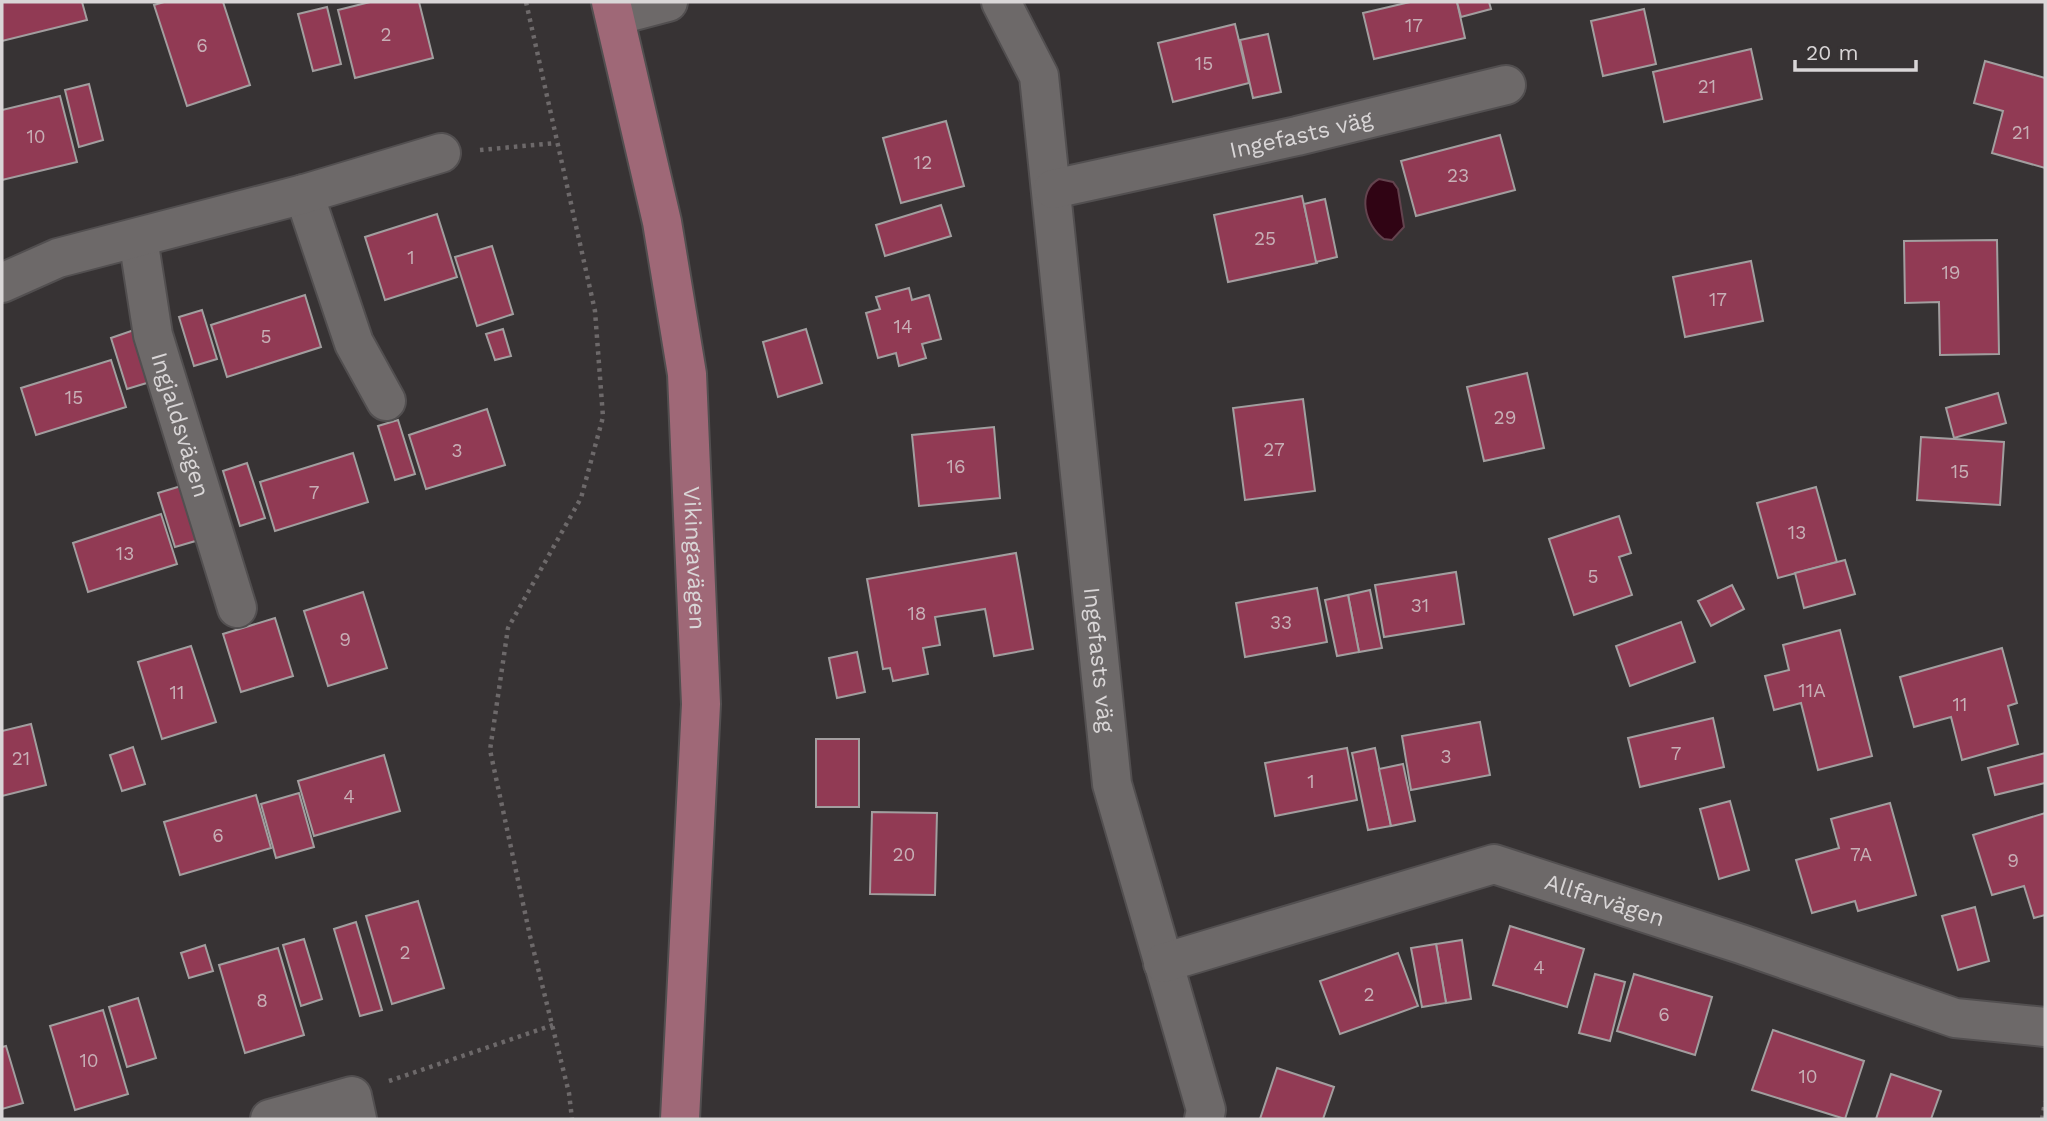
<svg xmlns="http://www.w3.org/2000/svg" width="2047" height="1121" font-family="'Work Sans',sans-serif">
<rect width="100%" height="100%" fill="#373334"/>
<path fill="#300414" stroke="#63434e" stroke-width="2" d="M1379 179 1393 182 1398 189 1404 227 1392 240 1384 239C1365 226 1356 191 1379 179Z"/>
<g fill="#913a54" stroke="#a29e9f" stroke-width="2">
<path d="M2 2H82L87 20 2 41Z"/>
<path d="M164 2H223L250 85 187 106 154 5Z"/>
<path d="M370 2H419L433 58 355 78 338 10Z"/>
<path d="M1410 2H1457L1465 38 1374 59 1363 13Z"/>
<path d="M1457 2H1489L1491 9 1461 17Z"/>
<path d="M327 7 341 64 313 71 298 14Z"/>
<path d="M1644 9 1656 64 1603 76 1591 21Z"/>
<path d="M1235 24 1249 83 1173 102 1158 43Z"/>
<path d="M1268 34 1281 92 1253 98 1240 40Z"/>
<path d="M1751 49 1762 99 1664 122 1653 72Z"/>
<path d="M1985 61 2045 78V168L1992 153 2003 111 1974 103Z"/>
<path d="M89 84 103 140 79 147 65 90Z"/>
<path d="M60 96 77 162 2 180V110Z"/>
<path d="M946 121 964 186 901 203 883 138Z"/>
<path d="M1500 135 1515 190 1416 216 1401 161Z"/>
<path d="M1302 196 1317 263 1228 282 1214 215Z"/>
<path d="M1325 199 1337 257 1316 262 1304 204Z"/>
<path d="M941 205 951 236 885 256 876 225Z"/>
<path d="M437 214 457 277 385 300 365 237Z"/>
<path d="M1997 240 1999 354 1940 355 1939 302 1905 303 1904 241Z"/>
<path d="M492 246 513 314 477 326 455 257Z"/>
<path d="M1751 261 1763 321 1685 337 1673 277Z"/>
<path d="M909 288 912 300 929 295 941 339 922 344 926 358 899 366 896 353 878 358 866 313 880 309 876 297Z"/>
<path d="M305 295 321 347 227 377 211 325Z"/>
<path d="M202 310 217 359 194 366 179 317Z"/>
<path d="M503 329 511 356 495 360 486 334Z"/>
<path d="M806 329 822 383 778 397 763 342Z"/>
<path d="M134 330 150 382 127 389 111 338Z"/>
<path d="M111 360 126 407 36 435 21 388Z"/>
<path d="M1527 373 1544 448 1484 461 1467 387Z"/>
<path d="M1998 393 2006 423 1954 438 1946 408Z"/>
<path d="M1303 399 1315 491 1245 500 1233 408Z"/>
<path d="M487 409 505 465 426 489 409 435Z"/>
<path d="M398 420 415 474 395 480 378 426Z"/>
<path d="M994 427 1000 498 919 506 912 435Z"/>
<path d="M1921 437 2004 442 2000 505 1917 500Z"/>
<path d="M353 453 368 502 275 531 260 482Z"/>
<path d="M247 463 265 518 240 526 223 471Z"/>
<path d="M181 486 199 540 175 547 158 493Z"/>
<path d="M1816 487 1837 562 1778 578 1757 503Z"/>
<path d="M161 514 177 564 88 592 73 543Z"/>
<path d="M1619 516 1631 553 1619 557 1632 595 1574 615 1549 539Z"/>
<path d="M1016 553 1033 649 994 656 985 609 935 617 940 645 923 648 928 674 893 681 890 668 883 669 867 579Z"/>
<path d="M1845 560 1855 594 1804 608 1795 573Z"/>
<path d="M1456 572 1464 624 1384 637 1375 585Z"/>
<path d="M1732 585 1744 609 1711 626 1698 601Z"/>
<path d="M1317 588 1327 642 1245 657 1236 603Z"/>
<path d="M1370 590 1382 648 1359 652 1348 595Z"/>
<path d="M363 592 387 668 328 686 304 611Z"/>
<path d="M1348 595 1359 652 1337 656 1325 600Z"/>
<path d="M275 618 293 676 241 692 223 634Z"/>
<path d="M1681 622 1695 662 1630 686 1616 646Z"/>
<path d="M1840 630 1872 756 1818 770 1801 703 1774 710 1765 676 1789 670 1783 645Z"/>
<path d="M191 646 216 722 162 739 138 662Z"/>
<path d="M2002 648 2017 703 2008 706 2018 744 1962 760 1951 717 1914 727 1900 677Z"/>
<path d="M857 652 865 692 837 698 829 658Z"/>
<path d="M1713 718 1724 767 1640 787 1628 738Z"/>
<path d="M1480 722 1490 775 1411 790 1402 736Z"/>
<path d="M31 724 46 785 2 796V731Z"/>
<rect x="816" y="739" width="43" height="68"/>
<path d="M133 747 145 784 122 791 110 755Z"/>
<path d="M1347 748 1357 800 1275 816 1265 763Z"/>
<path d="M1375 748 1391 826 1368 830 1352 753Z"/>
<path d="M2045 753V783L1995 795 1988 768Z"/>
<path d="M384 755 400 811 314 836 298 781Z"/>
<path d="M1403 764 1415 821 1391 826 1379 769Z"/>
<path d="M299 793 314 847 276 858 261 804Z"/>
<path d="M256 795 271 848 180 875 164 822Z"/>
<path d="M1730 801 1749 870 1719 879 1700 809Z"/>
<path d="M1890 803 1916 895 1858 911 1855 901 1812 913 1796 860 1839 848 1831 819Z"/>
<path d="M872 812 937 813 935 895 870 894Z"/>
<path d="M2045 813V915L2034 918 2024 886 1992 895 1973 835Z"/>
<path d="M418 901 444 988 392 1004 366 916Z"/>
<path d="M1975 907 1989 961 1958 970 1942 916Z"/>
<path d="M356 922 382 1010 360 1016 334 929Z"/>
<path d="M1510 926 1584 949 1567 1007 1493 985Z"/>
<path d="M304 939 322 999 301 1006 283 945Z"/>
<path d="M1462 940 1471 999 1446 1003 1436 944Z"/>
<path d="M1436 944 1446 1003 1422 1007 1411 948Z"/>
<path d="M205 945 213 971 189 978 181 953Z"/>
<path d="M278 948 304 1035 245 1053 219 965Z"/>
<path d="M1398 953 1418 1006 1340 1034 1320 981Z"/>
<path d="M1595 974 1625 982 1610 1041 1579 1033Z"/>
<path d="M1634 974 1712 997 1695 1055 1617 1031Z"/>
<path d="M138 998 156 1058 127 1067 109 1007Z"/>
<path d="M103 1010 128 1094 75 1110 50 1026Z"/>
<path d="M1773 1030 1864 1061 1845 1119 1752 1090Z"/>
<path d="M6 1046 23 1103 2 1109V1047Z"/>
<path d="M1277 1068 1334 1087 1323 1119H1260Z"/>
<path d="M1891 1074 1941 1091 1931 1119H1876Z"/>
</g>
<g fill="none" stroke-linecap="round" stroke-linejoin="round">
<defs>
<g id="minor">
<path id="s1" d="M1001 2 1039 76 1112 784 1206 1110 1204 1119"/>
<path d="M615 16 668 2"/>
<path id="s2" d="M1053 189 1297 136 1506 85"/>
<path d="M304 194 354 343 386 401"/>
<path id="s3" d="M138 238 153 335 237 608"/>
<path d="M2 283 58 258 304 194 441 153"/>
<path id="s4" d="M1163 963 1494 864 1741 944 1955 1018 2045 1027"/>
<path d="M270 1119 352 1096 357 1119"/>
</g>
<g id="major">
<path id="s5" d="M611 2 662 222 687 374 701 704 680 1119"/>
</g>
</defs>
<use href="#minor" stroke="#524f50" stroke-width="42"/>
<use href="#major" stroke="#524f50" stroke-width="42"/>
<g stroke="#6d696a" stroke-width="4.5" stroke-dasharray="3.5 5" stroke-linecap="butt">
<path d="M526 2 595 311 603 417 581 498 508 628 490 750 530 936 569 1093 572 1119"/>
<path d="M480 150 556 143"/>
<path d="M389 1081 553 1025"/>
<path d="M2042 1119 2045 1102"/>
</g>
<use href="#minor" stroke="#6d6969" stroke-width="38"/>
<use href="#major" stroke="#9f6877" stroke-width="38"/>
</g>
<g text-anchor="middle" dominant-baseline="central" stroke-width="5" stroke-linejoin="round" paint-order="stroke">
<g font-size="19" fill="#c7afb6">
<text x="1414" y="25">17</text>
<text x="386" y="34">2</text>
<text x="202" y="45">6</text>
<text x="1204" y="63">15</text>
<text x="1707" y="86">21</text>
<text x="2021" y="132">21</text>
<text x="36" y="136">10</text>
<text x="923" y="162">12</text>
<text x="1458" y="175">23</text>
<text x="1265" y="238">25</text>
<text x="411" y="257">1</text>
<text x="1951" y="272">19</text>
<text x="1718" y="299">17</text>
<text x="903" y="326">14</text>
<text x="266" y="336">5</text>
<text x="74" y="397">15</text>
<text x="1505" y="417">29</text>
<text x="1274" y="449">27</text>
<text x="457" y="450">3</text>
<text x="956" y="466">16</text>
<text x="1960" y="471">15</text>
<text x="314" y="492">7</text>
<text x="1797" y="532">13</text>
<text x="125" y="553">13</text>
<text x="1593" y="576">5</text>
<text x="1420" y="605">31</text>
<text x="917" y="613">18</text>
<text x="1281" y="622">33</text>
<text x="345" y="639">9</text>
<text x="1812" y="690">11A</text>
<text x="177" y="692">11</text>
<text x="1960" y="704">11</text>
<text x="1676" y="753">7</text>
<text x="1446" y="756">3</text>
<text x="21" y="758">21</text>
<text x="1311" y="781">1</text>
<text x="349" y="796">4</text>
<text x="218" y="835">6</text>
<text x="904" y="854">20</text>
<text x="1861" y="854">7A</text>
<text x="2013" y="860">9</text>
<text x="405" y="952">2</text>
<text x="1539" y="967">4</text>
<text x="1369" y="994">2</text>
<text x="262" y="1000">8</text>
<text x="1664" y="1014">6</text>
<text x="89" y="1060">10</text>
<text x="1808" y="1076">10</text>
</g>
<g font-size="23" fill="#d9d6d7" stroke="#373334">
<text stroke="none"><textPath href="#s2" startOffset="254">Ingefasts väg</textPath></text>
<text stroke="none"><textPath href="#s3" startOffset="192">Ingjaldsvägen</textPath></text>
<text stroke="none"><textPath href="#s5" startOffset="564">Vikingavägen</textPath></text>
<text stroke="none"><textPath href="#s1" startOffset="670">Ingefasts väg</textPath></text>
<text stroke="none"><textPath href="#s4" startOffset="462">Allfarvägen</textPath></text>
</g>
</g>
<rect width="2047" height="1121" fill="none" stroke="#d9d6d7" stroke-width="7"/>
<path d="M1795 60v10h121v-10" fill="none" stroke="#d9d6d7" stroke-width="3.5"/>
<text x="1806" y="60" font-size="21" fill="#d9d6d7" stroke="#373334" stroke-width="5" paint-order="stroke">20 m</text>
</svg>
